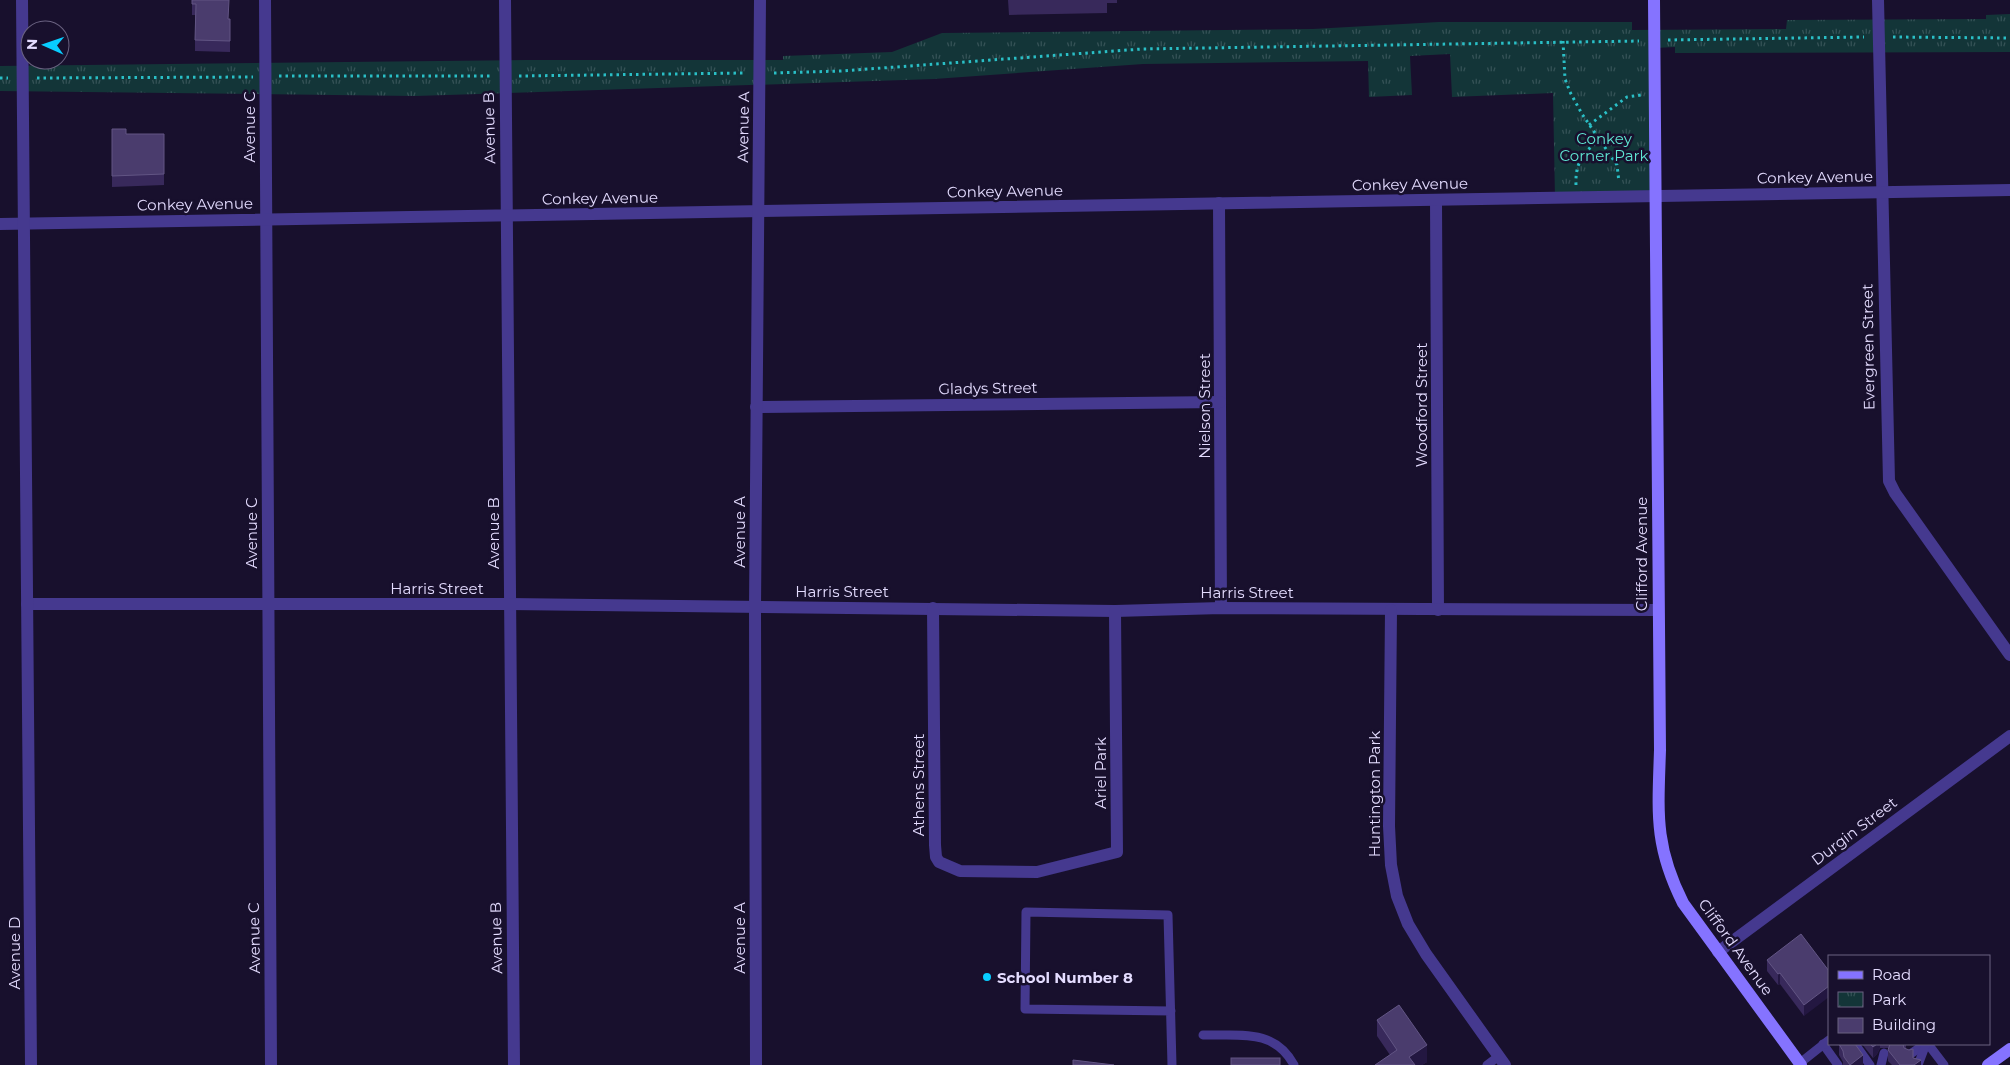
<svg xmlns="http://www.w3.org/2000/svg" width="2010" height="1065" font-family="Montserrat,sans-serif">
<defs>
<pattern id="park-tufts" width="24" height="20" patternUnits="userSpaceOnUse" patternTransform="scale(1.25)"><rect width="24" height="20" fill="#133538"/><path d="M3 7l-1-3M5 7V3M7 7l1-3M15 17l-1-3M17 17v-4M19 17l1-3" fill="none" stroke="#355256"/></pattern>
</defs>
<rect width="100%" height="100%" fill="#18102d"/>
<path fill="url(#park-tufts)" d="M2010 14V52L1675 53V47L1654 48 1655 197 1555 198 1553 93 1452 97 1450 54 1410 56 1412 95 1369 97 1368 61 1143 64 934 79 415 96 0 91V66L528 60H783V56L892 52 942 33 1313 29 1439 22H1632V30L1786 29 1787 20 1986 19V15Z"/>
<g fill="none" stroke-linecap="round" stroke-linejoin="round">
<g stroke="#2abfc6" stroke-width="3" stroke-dasharray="2.5 4" stroke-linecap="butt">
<path d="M1893 37 2010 38"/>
<path d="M1668 40 1864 37"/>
<path d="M1563 41 1565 79 1570 92 1582 114 1617 165 1619 182"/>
<path d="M774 73 841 71 1142 49 1639 41"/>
<path d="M279 76H493"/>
<path d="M519 76 745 73"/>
<path d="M0 78H8"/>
<path d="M37 78 253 77"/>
<path d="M1589 125 1627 97 1641 95"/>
<path d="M1576 185C1575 163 1583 152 1600 140"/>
</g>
<g stroke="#45398f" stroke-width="9">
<path d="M1171 1011 1025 1009 1026 912 1168 915 1172 1065"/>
<path d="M1203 1035C1239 1036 1274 1028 1294 1065"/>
<path d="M1823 1044 1838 1065"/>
<path d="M1855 1044 1870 1065"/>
<path d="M1928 1044 1944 1065"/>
<path d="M1909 1055 1925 1044"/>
<path d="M1800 1063 1829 1040"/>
<path d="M1487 1065 1499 1056"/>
<path d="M1881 1065 1884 1053"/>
<path d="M1918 1065 1926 1044"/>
</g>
<g stroke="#45398f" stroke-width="12">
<path d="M265 0 271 1065"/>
<path d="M505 0 514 1065"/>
<path d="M1878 0 1889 481 1895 493 2010 655"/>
<path d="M1436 200 1438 610"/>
<path d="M1219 203 1221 608"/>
<path d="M0 224 2010 190"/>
<path d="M756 407 1220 402"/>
<path d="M27 604H509L1115 611 1221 608 1657 610"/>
<path d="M933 608 935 845 936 857 939 862 960 871 1037 872 1117 852 1115 611"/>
<path d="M1391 610 1389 826 1391 865 1397 896 1408 924 1426 954 1505 1065"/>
<path d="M1718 952 2010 736"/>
<path d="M756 1065 755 607 760 0"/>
</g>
<path stroke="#45398f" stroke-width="12" d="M22 0 31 1065"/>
<g stroke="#8573ff" stroke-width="12">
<path d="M1654 0 1660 750C1658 813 1654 845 1683 903L1801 1065"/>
<path d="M1988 1065 2010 1049"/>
</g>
</g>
<g fill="#38295b">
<path d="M192 0 228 19H230V52L195 51V15H192Z"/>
<path d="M1008 0H1117V3H1107V13L1009 15Z"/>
<path d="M112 129 126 134H164V185L112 187Z"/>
<path d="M1767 960 1829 971 1804 1016 1780 984 1778 985 1767 971Z"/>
<path d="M1377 1020 1427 1062 1422 1065H1375L1390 1055 1377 1036Z"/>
<path d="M1839 1044 1863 1065H1843V1062L1839 1055Z"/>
<path d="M1862 1044H1906V1049L1913 1058 1921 1065H1892L1888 1061V1048H1880L1877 1054 1873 1058Z"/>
</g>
<g fill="#231741">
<path d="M1780 973V984L1778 985V974Z"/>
<path d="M1829 986V997L1804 1016V1005Z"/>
<path d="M1877 1044H1880V1048L1877 1054 1873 1058V1047Z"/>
<path d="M1427 1045V1062L1422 1065H1409V1057Z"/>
<path d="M1863 1055V1065H1850Z"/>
<path d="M1921 1060V1065H1914Z"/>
</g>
<g fill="#4a3c6d" stroke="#625584">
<path d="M192 0H229L228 19H230V41L195 40 196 4H192Z"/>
<path d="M112 129H126V134H164V174L112 176Z"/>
<path d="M1801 934 1829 971V986L1804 1005 1780 973 1778 974 1767 960Z"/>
<path d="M1399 1005 1427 1045 1409 1057 1415 1065H1375L1397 1050 1377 1020Z"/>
<path d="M1839 1044H1855L1863 1055 1850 1065 1844 1057 1843 1051Z"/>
<path d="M1870 1044H1877L1873 1047Z"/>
<path d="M1890 1044H1903L1904 1048 1909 1050 1913 1049V1058L1921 1060 1914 1065H1900L1888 1050Z"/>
<rect x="1231" y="1058" width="49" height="7"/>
<path d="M1073 1060 1114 1065H1073Z"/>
</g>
<circle fill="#08cdff" stroke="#18102d" stroke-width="2" cx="987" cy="977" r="5"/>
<g text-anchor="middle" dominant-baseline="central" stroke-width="5" stroke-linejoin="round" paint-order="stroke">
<g font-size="15" fill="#e4dcff" stroke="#18102d">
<text transform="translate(249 127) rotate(-90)">Avenue C</text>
<text transform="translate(743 127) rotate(-89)">Avenue A</text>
<text transform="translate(489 128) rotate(-91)">Avenue B</text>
<text transform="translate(1815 177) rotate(-1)">Conkey Avenue</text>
<text transform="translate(1410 184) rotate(-1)">Conkey Avenue</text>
<text transform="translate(1005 191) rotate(-1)">Conkey Avenue</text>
<text transform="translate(600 198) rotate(-1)">Conkey Avenue</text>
<text transform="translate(195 204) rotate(-1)">Conkey Avenue</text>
<text transform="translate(1868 347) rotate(-91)">Evergreen Street</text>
<text transform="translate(988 388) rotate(-1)">Gladys Street</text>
<text transform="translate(1421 405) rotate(-90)">Woodford Street</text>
<text transform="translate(1204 406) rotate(-90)">Nielson Street</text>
<text transform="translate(739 532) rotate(-90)">Avenue A</text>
<text transform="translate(251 533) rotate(-90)">Avenue C</text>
<text transform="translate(493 533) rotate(-90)">Avenue B</text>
<text transform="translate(1641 554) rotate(-90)">Clifford Avenue</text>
<text x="437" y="588">Harris Street</text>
<text x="842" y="591">Harris Street</text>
<text x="1247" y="592">Harris Street</text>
<text transform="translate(1100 773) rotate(-90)">Ariel Park</text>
<text transform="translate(918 785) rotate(-90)">Athens Street</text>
<text transform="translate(1374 794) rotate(-90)">Huntington Park</text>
<text transform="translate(1854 831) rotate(-37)">Durgin Street</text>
<text transform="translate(254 938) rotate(-91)">Avenue C</text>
<text transform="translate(496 938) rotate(-91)">Avenue B</text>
<text transform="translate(739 938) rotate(-90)">Avenue A</text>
<text transform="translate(1736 947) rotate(54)">Clifford Avenue</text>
<text transform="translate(14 953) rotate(-90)">Avenue D</text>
</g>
<g font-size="15" fill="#60e7d3" stroke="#18102d">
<text x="1604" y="138">Conkey<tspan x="1604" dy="17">Corner Park</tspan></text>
</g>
<g font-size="15" font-weight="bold" fill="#e4dcff" stroke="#18102d" text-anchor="start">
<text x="997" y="977">School Number 8</text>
</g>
</g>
<rect x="1828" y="955" width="162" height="90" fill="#18102d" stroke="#6a6281"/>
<rect x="1838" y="971" width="25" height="8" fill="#8573ff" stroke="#6a6281"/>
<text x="1872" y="980" font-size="15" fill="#e4dcff">Road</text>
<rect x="1838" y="992" width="25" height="15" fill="url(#park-tufts)" stroke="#6a6281"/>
<text x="1872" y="1005" font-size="15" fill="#e4dcff">Park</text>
<rect x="1838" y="1018" width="25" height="15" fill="#4a3c6d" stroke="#6a6281"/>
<text x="1872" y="1030" font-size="15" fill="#e4dcff">Building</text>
<g transform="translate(45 45) rotate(272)"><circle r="24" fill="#18102d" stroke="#6a6281"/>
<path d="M0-4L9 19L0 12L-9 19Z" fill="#08cdff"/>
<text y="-8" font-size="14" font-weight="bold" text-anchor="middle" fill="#e4dcff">N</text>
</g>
</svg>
